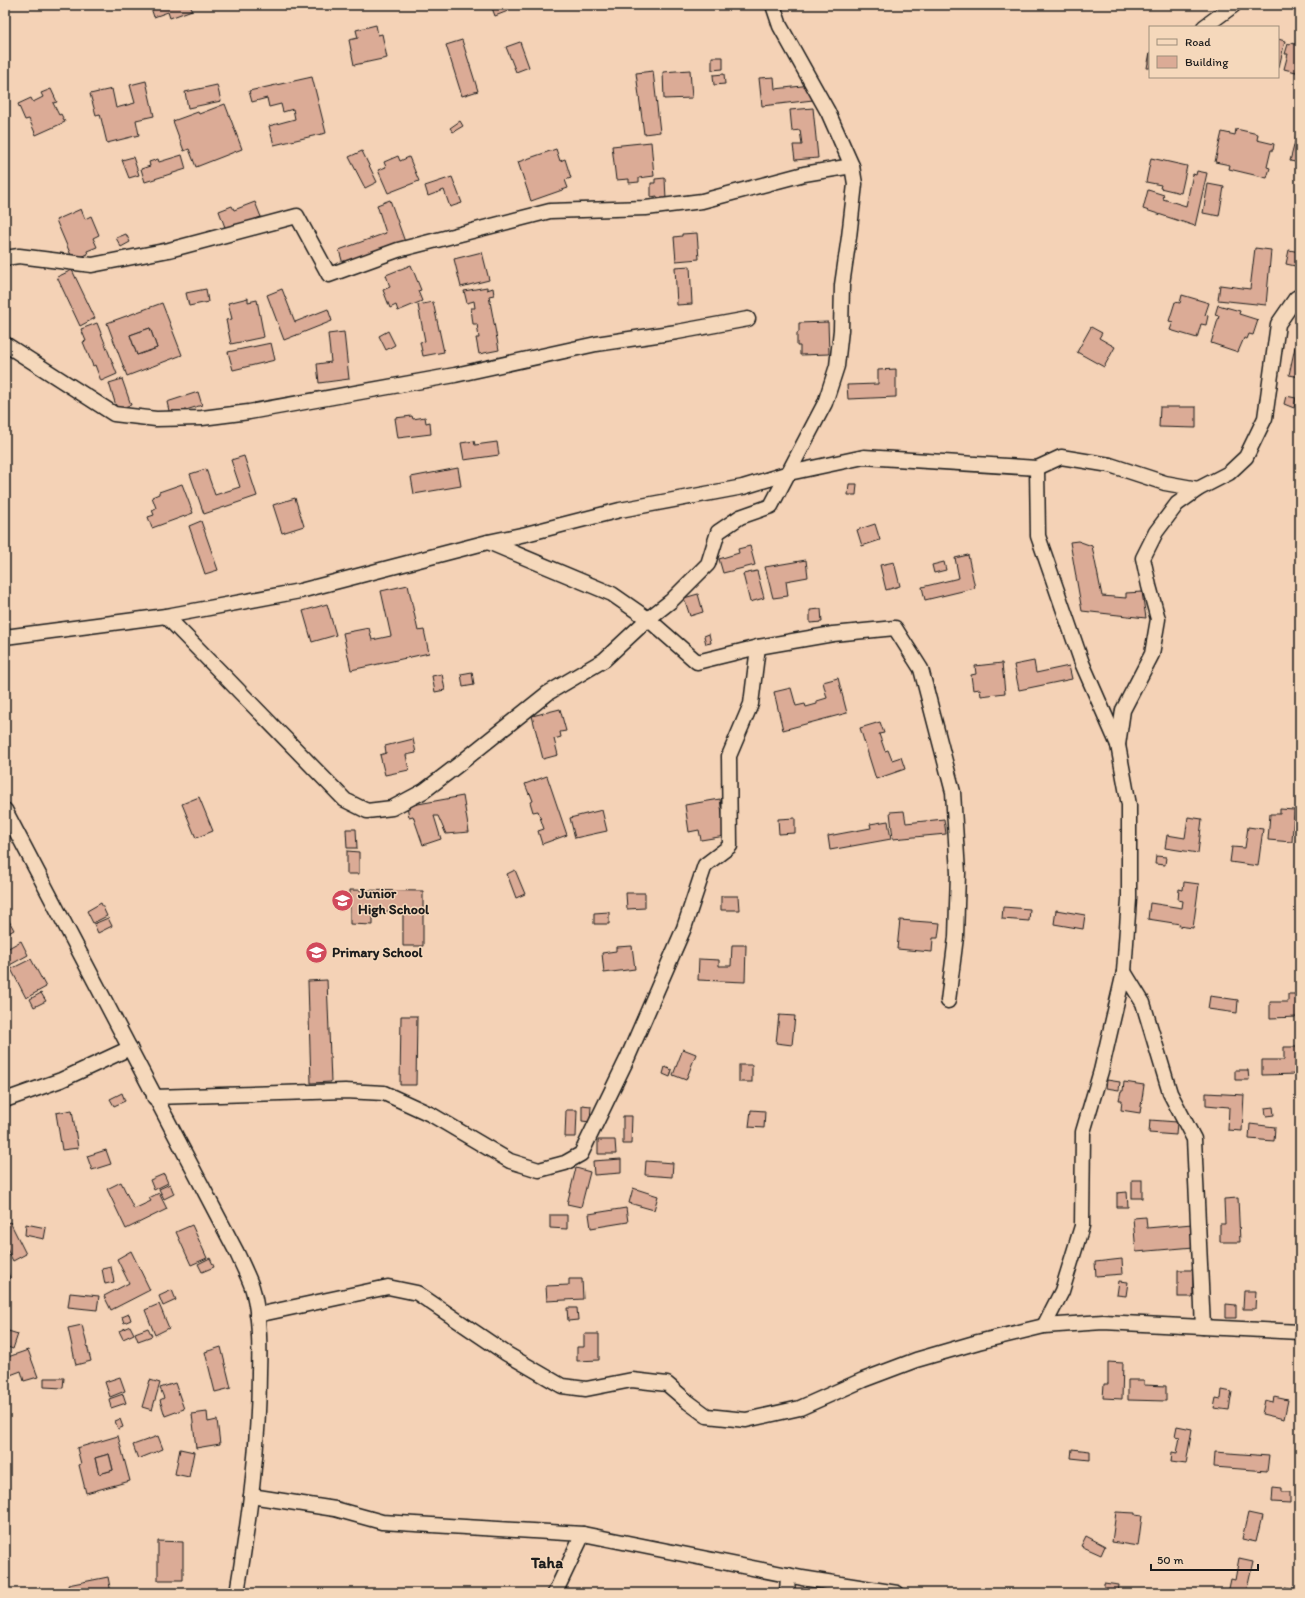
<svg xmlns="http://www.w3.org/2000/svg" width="1305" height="1598" font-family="Itim,sans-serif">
<rect width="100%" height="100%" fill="#f4d2b6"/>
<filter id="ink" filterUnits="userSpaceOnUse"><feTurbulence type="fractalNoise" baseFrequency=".025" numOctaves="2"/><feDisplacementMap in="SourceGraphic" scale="8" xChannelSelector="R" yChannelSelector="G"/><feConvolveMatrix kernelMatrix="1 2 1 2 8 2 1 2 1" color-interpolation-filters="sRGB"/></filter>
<g filter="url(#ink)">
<g fill="#dbab96" stroke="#1c1c1c" fill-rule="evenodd">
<path d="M150 5H190L192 10 170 18 168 12 154 17Z"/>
<path d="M491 5H506L508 11 495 16Z"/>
<path d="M376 25 378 35 382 34 387 58 354 65 349 40 358 38 356 30Z"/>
<path d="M1278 39 1285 41 1279 67H1278Z"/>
<path d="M462 40 478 91 462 96 446 45Z"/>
<path d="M520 42 529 67 516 72 506 47Z"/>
<path d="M1300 42V73L1284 69 1288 54H1285L1288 44 1290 45 1291 43 1299 45Z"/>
<path d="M1150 52V68H1147Z"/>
<path d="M712 57H723V69L712 70Z"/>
<path d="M690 70 692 98 664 99 663 72Z"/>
<path d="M653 71 660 132 644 134 636 73Z"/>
<path d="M724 74 725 84 714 85 713 75Z"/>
<path d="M312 77 326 133 274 145 269 126 295 119 293 109 283 112 281 104 269 107 267 98 252 102 249 91Z"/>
<path d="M774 77 775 89 811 85 813 100 762 106 759 78Z"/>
<path d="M146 81 154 116 136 120 139 135 107 143 100 114 96 115 90 94 112 89 116 108 135 103 130 85Z"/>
<path d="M217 85 221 101 188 108 185 92Z"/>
<path d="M51 89 57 102 53 103 59 115 61 114 65 122 36 135 29 119 25 120 18 104 31 98 33 102 43 97 41 93Z"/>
<path d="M225 104 242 149 196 167 189 149 184 151 173 121 198 112 199 114Z"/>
<path d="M813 108 818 158 795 160 793 145H802L800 130 792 131 790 110Z"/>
<path d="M460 121 463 126 453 132 450 128Z"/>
<path d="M1236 129 1258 134 1257 140 1274 144 1273 150H1271L1267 167 1270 168 1267 178 1229 169 1230 165 1215 162 1222 132 1235 135Z"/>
<path d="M1297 134 1300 135V163L1290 161Z"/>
<path d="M651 142 654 176 639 178V182L629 183V179L616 180 612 146Z"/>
<path d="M556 149 560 161 565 159 571 178 565 180 568 188 531 201 518 162Z"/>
<path d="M362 151 377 182 365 188 349 157Z"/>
<path d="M182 155 186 169 145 182 141 169 150 166 149 162 158 159 159 162Z"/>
<path d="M398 156 400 161 409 157 419 181 388 193 378 170 386 167 384 162Z"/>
<path d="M133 157 139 175 129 178 122 160Z"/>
<path d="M1151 158 1187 166 1181 193 1160 188 1161 185 1146 182Z"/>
<path d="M1197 171 1207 173 1195 226 1143 209 1148 190 1164 195 1163 199 1186 206 1193 174 1196 175Z"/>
<path d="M452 177 462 203 450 207 444 190 428 196 425 186Z"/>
<path d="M665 178 666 200H657V196L651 197V183H655V179Z"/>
<path d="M1208 184 1224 187 1219 216 1203 213Z"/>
<path d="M390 200 405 242 343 264 339 250 386 233 377 205Z"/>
<path d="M255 202 261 217 226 230 219 211 232 206 234 210Z"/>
<path d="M81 209 85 219 91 216 99 235 93 238 97 247 87 251 88 254 73 260 56 220Z"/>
<path d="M697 233 699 259 676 261 674 237 682 236V234Z"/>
<path d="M126 234 130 242 121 247 116 238Z"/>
<path d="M1255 248 1271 250 1266 305 1218 300 1220 285 1250 289Z"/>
<path d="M1289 250 1300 252V267L1286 264Z"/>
<path d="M482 252 489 280 461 287 454 259Z"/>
<path d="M411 265 421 290 418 291 422 301 398 311 396 305 390 308 383 290 390 287 386 275Z"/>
<path d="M690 266 692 304 677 305 675 267Z"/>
<path d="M72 270 95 318 80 326 57 277Z"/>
<path d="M487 287V290L493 288 494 295 489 296 499 350 479 354 476 338H479L477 324H473L471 308H475L474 301 467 303 464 291Z"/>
<path d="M206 289 208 302 189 306 186 293Z"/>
<path d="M282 289 295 322 328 309 332 321 284 340 267 295Z"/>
<path d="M1182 295 1209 303 1205 315 1208 316 1206 325 1201 324 1197 338 1170 330 1173 322 1169 321 1175 302 1180 303Z"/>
<path d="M248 298V302L257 300 264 337 231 344 226 320 232 319 228 303Z"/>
<path d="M433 302 444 352 423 356 420 342 425 341 418 305Z"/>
<path d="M162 303 182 355 127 376 107 323ZM150 328 157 348 137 355 130 335Z"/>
<path d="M1218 305 1240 311 1239 314 1258 320 1253 335 1249 334 1247 339 1244 338 1238 352 1211 343 1219 316 1215 315Z"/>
<path d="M828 322 829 354 800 355V346H797V333L799 332V323Z"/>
<path d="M97 323 117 374 101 381 95 365 93 366 83 342 86 341 81 329Z"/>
<path d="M1091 327 1102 333 1099 338 1115 347 1104 367 1077 352Z"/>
<path d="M150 328 157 348 137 355 130 335Z"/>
<path d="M388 331 395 345 386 350 379 336Z"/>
<path d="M344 332 349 379 319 383 317 364 331 362 328 334Z"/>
<path d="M271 343 275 360 233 370 228 352Z"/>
<path d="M1295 347 1300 348V377L1289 375Z"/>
<path d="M896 369V397L848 399 847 385 878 384V370Z"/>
<path d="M122 379 131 405 117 409 109 383Z"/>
<path d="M198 392 202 405 170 415 167 402Z"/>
<path d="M1286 396 1296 398 1294 408 1284 404Z"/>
<path d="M1160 407H1196V428L1159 427Z"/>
<path d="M412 416 413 419 425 417 426 423 430 422 431 434 398 438 395 418Z"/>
<path d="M474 441 475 445 497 442 499 455 464 460 461 443Z"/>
<path d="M244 456 257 496 204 514 190 474 206 469 215 495 240 487 231 460Z"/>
<path d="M458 468 461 486 414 494 411 477Z"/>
<path d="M182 484 193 513 152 528 148 517 154 515 152 510 156 508 152 497 159 494V492Z"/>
<path d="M849 484H857L856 495H848Z"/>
<path d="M295 498 304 526 282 533 273 505Z"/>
<path d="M201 521 218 570 205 574 189 526Z"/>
<path d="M875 524 880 540 862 546 857 530Z"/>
<path d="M1078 541 1092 546 1102 596 1126 598V593L1142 592 1146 618 1082 611 1070 542Z"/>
<path d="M750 546 755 565 723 573 719 559 739 553 738 549Z"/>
<path d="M968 555 975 588 925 600 922 587 959 578 955 558Z"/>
<path d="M806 560 808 577 786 581 788 596 773 598 765 567Z"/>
<path d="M894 562 900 586 886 590 880 565Z"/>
<path d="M944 562 946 570 934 573 932 565Z"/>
<path d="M757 571 764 598 750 602 743 574Z"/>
<path d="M408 585 418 631 424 630 429 653 351 670 343 633 369 628 372 640 391 636 381 591Z"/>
<path d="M698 594 703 612 690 616 684 598Z"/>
<path d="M327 604 336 635 312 642 303 611Z"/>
<path d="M821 609 822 622 810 623V610Z"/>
<path d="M709 634 711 643 706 644 704 636Z"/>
<path d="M1034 661 1036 673 1069 666 1072 679 1019 690 1014 665Z"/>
<path d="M1002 663 1005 693 981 696 980 689 973 690 971 675 976 674 975 666Z"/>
<path d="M472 672 474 685 463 687 461 674Z"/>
<path d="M442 674 445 690 435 692 432 676Z"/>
<path d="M838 678 847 713 783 730 774 692 791 688 796 706 805 704 806 707 817 704V701L827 698 823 682Z"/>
<path d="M560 709 566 731 560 732 561 737 554 739 558 755 543 759 532 716Z"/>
<path d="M880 722 884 733 879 734 885 751 888 750 892 760 901 757 905 769 876 779 860 728Z"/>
<path d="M413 739 416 753 406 755 409 770 385 775 380 755 386 753 385 746Z"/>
<path d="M547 776 567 835 542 844 538 831 544 829 538 811 533 812 530 802 533 801 530 793 529 794 525 784Z"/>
<path d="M463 796 469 832 446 834 438 816H434L441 839 423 845 413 816 409 817 407 806Z"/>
<path d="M199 797 213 831 196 838 182 804Z"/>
<path d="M720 799 725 836 701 840 699 830 689 832 685 805Z"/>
<path d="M1280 809 1294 810 1292 842 1268 840 1270 814H1280Z"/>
<path d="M602 810 607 831 575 838 570 818Z"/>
<path d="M904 811 906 823 944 819 946 834 893 839 890 812Z"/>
<path d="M1188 817 1202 819 1198 853 1165 848 1167 835 1185 838Z"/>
<path d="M795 818V833L779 834 778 819Z"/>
<path d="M888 821 891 839 830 850 828 836 871 828 870 824Z"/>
<path d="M1248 827 1263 829 1258 866 1230 862 1232 847 1245 848Z"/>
<path d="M346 829H356L357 848H347Z"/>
<path d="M347 851 359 852V874H347Z"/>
<path d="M1156 856 1166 857 1165 865 1155 864Z"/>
<path d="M515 870 525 894 516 898 507 874Z"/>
<path d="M1184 882 1199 884 1193 928 1179 926 1180 924 1148 919 1150 903 1182 908 1183 901 1178 900 1179 889 1183 890Z"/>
<path d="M350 890 423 891V946H403V911H373V925L350 924Z"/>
<path d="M626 893H645V908L627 909Z"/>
<path d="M721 896H738L739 910H721Z"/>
<path d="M101 903 107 916 93 923 87 911Z"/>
<path d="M1003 907 1030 909 1029 921 1002 919Z"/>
<path d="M1056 910 1085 915 1083 929 1054 924Z"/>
<path d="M609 912V924H594V913Z"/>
<path d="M108 918 112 926 98 933 94 924Z"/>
<path d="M8 919 14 930 5 935V921Z"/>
<path d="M900 920 940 923 938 938H933L932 952 897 949Z"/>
<path d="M21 941 28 955 8 966 5 961V950Z"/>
<path d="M732 945H746L745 982 698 980 699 959 719 960V966H731Z"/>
<path d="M632 946 635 969 604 973 602 953 616 951V947Z"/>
<path d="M31 959 46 987 26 998 11 969Z"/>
<path d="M327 980 331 1082 311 1083 308 981Z"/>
<path d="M41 993 46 1001 34 1007 30 999Z"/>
<path d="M1288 994H1297L1298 1017 1270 1018V1002H1288Z"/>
<path d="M1210 996 1238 1000 1237 1013 1208 1009Z"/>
<path d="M779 1015 795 1016 792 1045 776 1043Z"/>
<path d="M401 1016H417L416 1085H400Z"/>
<path d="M1284 1047H1298L1299 1074 1262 1075V1060H1284Z"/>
<path d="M683 1049 696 1054 686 1080 673 1075Z"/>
<rect x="739" y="1065" width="13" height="17"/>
<path d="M665 1067 672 1070 670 1077 663 1074Z"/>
<path d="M1235 1070H1248L1249 1080H1235Z"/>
<path d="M1107 1080 1120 1082 1119 1090 1106 1088Z"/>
<path d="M1124 1082 1144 1085 1140 1113 1121 1110 1122 1100H1119L1121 1091H1123Z"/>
<path d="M122 1093 125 1101 114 1106 110 1099Z"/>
<path d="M1206 1093 1244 1095 1242 1131 1228 1130 1229 1107 1206 1105Z"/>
<path d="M582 1105 591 1106 590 1122 582 1121Z"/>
<path d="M1273 1107 1274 1115 1266 1116 1265 1108Z"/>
<path d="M72 1110 78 1148 62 1150 56 1113Z"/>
<path d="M566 1110H577L576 1137H565Z"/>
<path d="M751 1110 765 1111 764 1128 749 1127Z"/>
<path d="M623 1116H632L631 1144H623Z"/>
<path d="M1150 1120 1177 1122 1176 1135 1149 1133Z"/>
<path d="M1250 1124 1275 1127 1274 1141 1249 1139Z"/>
<path d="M598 1140H615L616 1154H598Z"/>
<path d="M106 1150 111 1164 92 1170 87 1156Z"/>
<path d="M621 1159V1173L594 1175 593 1161Z"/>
<path d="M646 1161 673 1163 672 1177 645 1175Z"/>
<path d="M576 1168 590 1172 581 1207 567 1204Z"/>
<path d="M164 1174 168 1183 154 1190 150 1180Z"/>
<rect x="1132" y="1180" width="10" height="18"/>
<path d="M121 1182 134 1209 151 1201 149 1198 159 1193 167 1209 126 1229 107 1189Z"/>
<path d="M170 1184 174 1194 164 1199 159 1189Z"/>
<path d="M633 1188 658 1196 654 1210 629 1203Z"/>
<path d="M1127 1192 1128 1207H1117V1193Z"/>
<path d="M1238 1198 1240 1242H1220V1224H1225L1224 1199Z"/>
<path d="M626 1208 628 1222 591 1228 589 1214Z"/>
<path d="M550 1215H567V1229L550 1228Z"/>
<path d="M1146 1217 1147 1228 1192 1224 1194 1247 1136 1252 1133 1218Z"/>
<path d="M10 1222 26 1254 13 1261 5 1245V1224Z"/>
<path d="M26 1224 46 1228 44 1239 25 1235Z"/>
<path d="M192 1225 207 1258 191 1265 176 1232Z"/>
<path d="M131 1251 150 1290 111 1310 104 1296 129 1283 117 1259Z"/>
<path d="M210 1258 214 1267 202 1272 198 1264Z"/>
<path d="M1122 1259 1123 1274 1096 1276 1095 1262Z"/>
<path d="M5 1266 10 1278 5 1281Z"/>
<path d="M111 1267 114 1282 105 1284 102 1269Z"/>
<rect x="1178" y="1270" width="15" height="27"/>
<path d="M569 1279H582L583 1299 547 1301 546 1286 569 1285Z"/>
<path d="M1119 1281 1128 1282 1126 1296 1117 1295Z"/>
<path d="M172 1290 176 1300 163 1306 159 1296Z"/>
<path d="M1244 1291H1256L1255 1309H1243Z"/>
<path d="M70 1293 99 1296 97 1310 68 1307Z"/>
<path d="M159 1304 169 1328 155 1335 145 1310Z"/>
<path d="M1226 1304 1236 1305V1318H1226Z"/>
<path d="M567 1308H577L578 1320 568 1321Z"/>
<path d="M129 1314 131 1320 124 1323 122 1317Z"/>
<path d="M82 1325 91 1361 76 1365 68 1328Z"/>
<path d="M130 1326 134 1334 123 1339 119 1331Z"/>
<path d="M148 1328 152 1336 138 1341 135 1333Z"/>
<path d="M5 1330 18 1334 13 1349 5 1346Z"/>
<path d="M584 1334H599V1360L577 1361V1347H584Z"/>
<path d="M221 1347 231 1388 215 1392 205 1352Z"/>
<path d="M28 1350 38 1377 24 1381 21 1371 5 1377V1358Z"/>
<path d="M1108 1362 1123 1363 1122 1399 1103 1398 1104 1384H1108Z"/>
<path d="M120 1377 125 1391 110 1397 105 1382Z"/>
<path d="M44 1378H64L63 1388 44 1387Z"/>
<path d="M150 1380 160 1383 152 1410 142 1407Z"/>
<path d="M1128 1380H1144V1385L1166 1386V1401L1128 1400Z"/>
<path d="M175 1383 184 1409 165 1416 160 1400 164 1398 160 1388Z"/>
<path d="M1222 1390 1232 1392 1229 1410 1214 1408 1216 1398 1221 1399Z"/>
<path d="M123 1394 126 1403 111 1408 109 1399Z"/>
<path d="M1274 1397 1288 1400 1284 1419 1262 1414 1265 1400 1273 1402Z"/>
<path d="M207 1412 208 1422 217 1420 220 1444 196 1448 192 1414Z"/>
<path d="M120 1419 123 1427 118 1429 115 1421Z"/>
<path d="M1177 1426 1192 1429 1186 1464 1171 1462 1172 1452 1177 1453 1180 1437 1175 1436Z"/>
<path d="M118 1436 130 1481 86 1493 79 1465 81 1464 77 1448ZM109 1454 113 1470 99 1474 95 1458Z"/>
<path d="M158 1436 163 1449 138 1459 133 1445Z"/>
<path d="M180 1449 194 1452 189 1477 175 1474Z"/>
<path d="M1072 1449 1090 1451V1460L1071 1458Z"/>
<path d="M1215 1452 1269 1456 1267 1471 1214 1467Z"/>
<path d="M109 1454 113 1470 99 1474 95 1458Z"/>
<path d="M1273 1487 1282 1488V1492H1290V1503L1272 1502Z"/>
<path d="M1116 1512 1135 1513V1515L1142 1516 1138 1546 1112 1542Z"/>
<path d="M1248 1513 1262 1516 1256 1542 1242 1539Z"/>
<path d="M1086 1536 1105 1546 1101 1555 1081 1546Z"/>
<path d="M158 1541 183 1542V1580H158Z"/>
<path d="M1239 1558 1253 1561 1246 1593H1228L1231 1579 1235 1580Z"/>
<path d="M108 1577 111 1593H70L68 1585Z"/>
<path d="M1104 1583 1119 1585 1118 1593H1104Z"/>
<path d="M1285 1587 1300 1590V1593H1284Z"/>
</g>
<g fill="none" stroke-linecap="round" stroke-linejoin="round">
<defs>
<g id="minor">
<path d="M1204 27 1234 5"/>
<path d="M5 258 19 256 92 265 169 250 297 216 329 275 398 250 550 211 646 208 702 201 804 174 852 166"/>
<path d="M5 344 114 414 156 419 202 418 249 412 455 375 596 344 677 332 748 319"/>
<path d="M1037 468 1038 536 1082 663 1118 745"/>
<path d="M488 542 612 594 648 619 697 662 758 647 833 634 895 628 921 669 953 792 958 873 956 937 948 1001"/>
<path d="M166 616 345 800 367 811 392 808 424 791 458 765 548 693 604 660 648 619 671 601 708 564 718 532 740 517 771 506 825 403 837 366 841 330 842 285 849 237 855 184 852 166 828 112 780 26 773 5"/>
<path d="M5 637 166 616 300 591 488 542 526 534 620 510 743 487 789 473 864 457 1037 468 1061 457 1110 465 1165 483 1198 489"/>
<path d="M5 810 237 1253C242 1264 248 1276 252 1287 260 1313 260 1344 259 1372 259 1446 249 1520 237 1593"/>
<path d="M1124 972 1143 1003 1170 1093 1194 1139 1203 1327"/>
<path d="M154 1097 345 1091 384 1093 432 1115 510 1161 539 1170 565 1163 581 1154 627 1059 684 928 705 865 730 846 729 756 751 704 758 647"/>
<path d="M5 1100 61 1080 130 1048"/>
<path d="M257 1315 388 1287 417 1293 507 1354 562 1386 586 1389 632 1380 667 1384 688 1402 707 1416 746 1420 800 1408 863 1380 916 1360 978 1342 1044 1326 1103 1322 1300 1332"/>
<path d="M1044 1326 1062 1291 1082 1226 1083 1132 1101 1071 1124 972 1129 899V805L1118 745 1123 710 1152 654 1158 619 1149 586 1143 558 1156 532 1177 504 1198 489 1229 473 1246 457 1265 418 1278 324 1296 298 1300 296"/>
<path d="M251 1496 335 1509 382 1522 583 1534 802 1578 897 1593"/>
<path d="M555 1593 583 1534"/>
<path d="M787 1593 788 1575"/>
</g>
</defs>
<use href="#minor" stroke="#1c1c1c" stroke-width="17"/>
<use href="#minor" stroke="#f5d8bb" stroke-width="14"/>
</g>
</g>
<defs>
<symbol id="school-disc" viewBox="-11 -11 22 22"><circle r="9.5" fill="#d1495b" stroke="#f5d8bb"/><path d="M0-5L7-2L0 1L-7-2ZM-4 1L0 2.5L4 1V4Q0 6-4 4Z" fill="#fff"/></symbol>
</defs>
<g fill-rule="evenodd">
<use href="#school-disc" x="330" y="888" width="25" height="25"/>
<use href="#school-disc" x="304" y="940" width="25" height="25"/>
</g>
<g text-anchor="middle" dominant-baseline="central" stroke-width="3" stroke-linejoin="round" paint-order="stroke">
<g font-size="14" font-weight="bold" fill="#1c1c1c" stroke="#f5d8bb" text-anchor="start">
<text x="358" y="893">Junior<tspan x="358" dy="16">High School</tspan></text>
<text x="332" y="952">Primary School</text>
</g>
<g font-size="16" font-weight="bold" fill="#1c1c1c" stroke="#f5d8bb">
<text x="547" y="1562">Taha</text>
</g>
</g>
<rect width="1305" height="1598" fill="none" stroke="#f5d8bb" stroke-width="20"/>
<rect x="10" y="10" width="1285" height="1578" fill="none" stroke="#1c1c1c" stroke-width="1.5" filter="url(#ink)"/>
<rect x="1149" y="26" width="130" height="52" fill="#f5d8bb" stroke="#9e8d7b"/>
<rect x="1157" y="39" width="20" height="6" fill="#f5d8bb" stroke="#9e8d7b"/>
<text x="1185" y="46" font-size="12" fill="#1c1c1c">Road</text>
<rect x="1157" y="56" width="20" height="12" fill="#dbab96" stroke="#9e8d7b"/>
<text x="1185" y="66" font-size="12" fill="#1c1c1c">Building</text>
<path d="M1151 1564v6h107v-6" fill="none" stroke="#1c1c1c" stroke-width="2"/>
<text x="1157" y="1564" font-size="12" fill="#1c1c1c" stroke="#f5d8bb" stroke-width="3" paint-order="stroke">50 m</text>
</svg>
